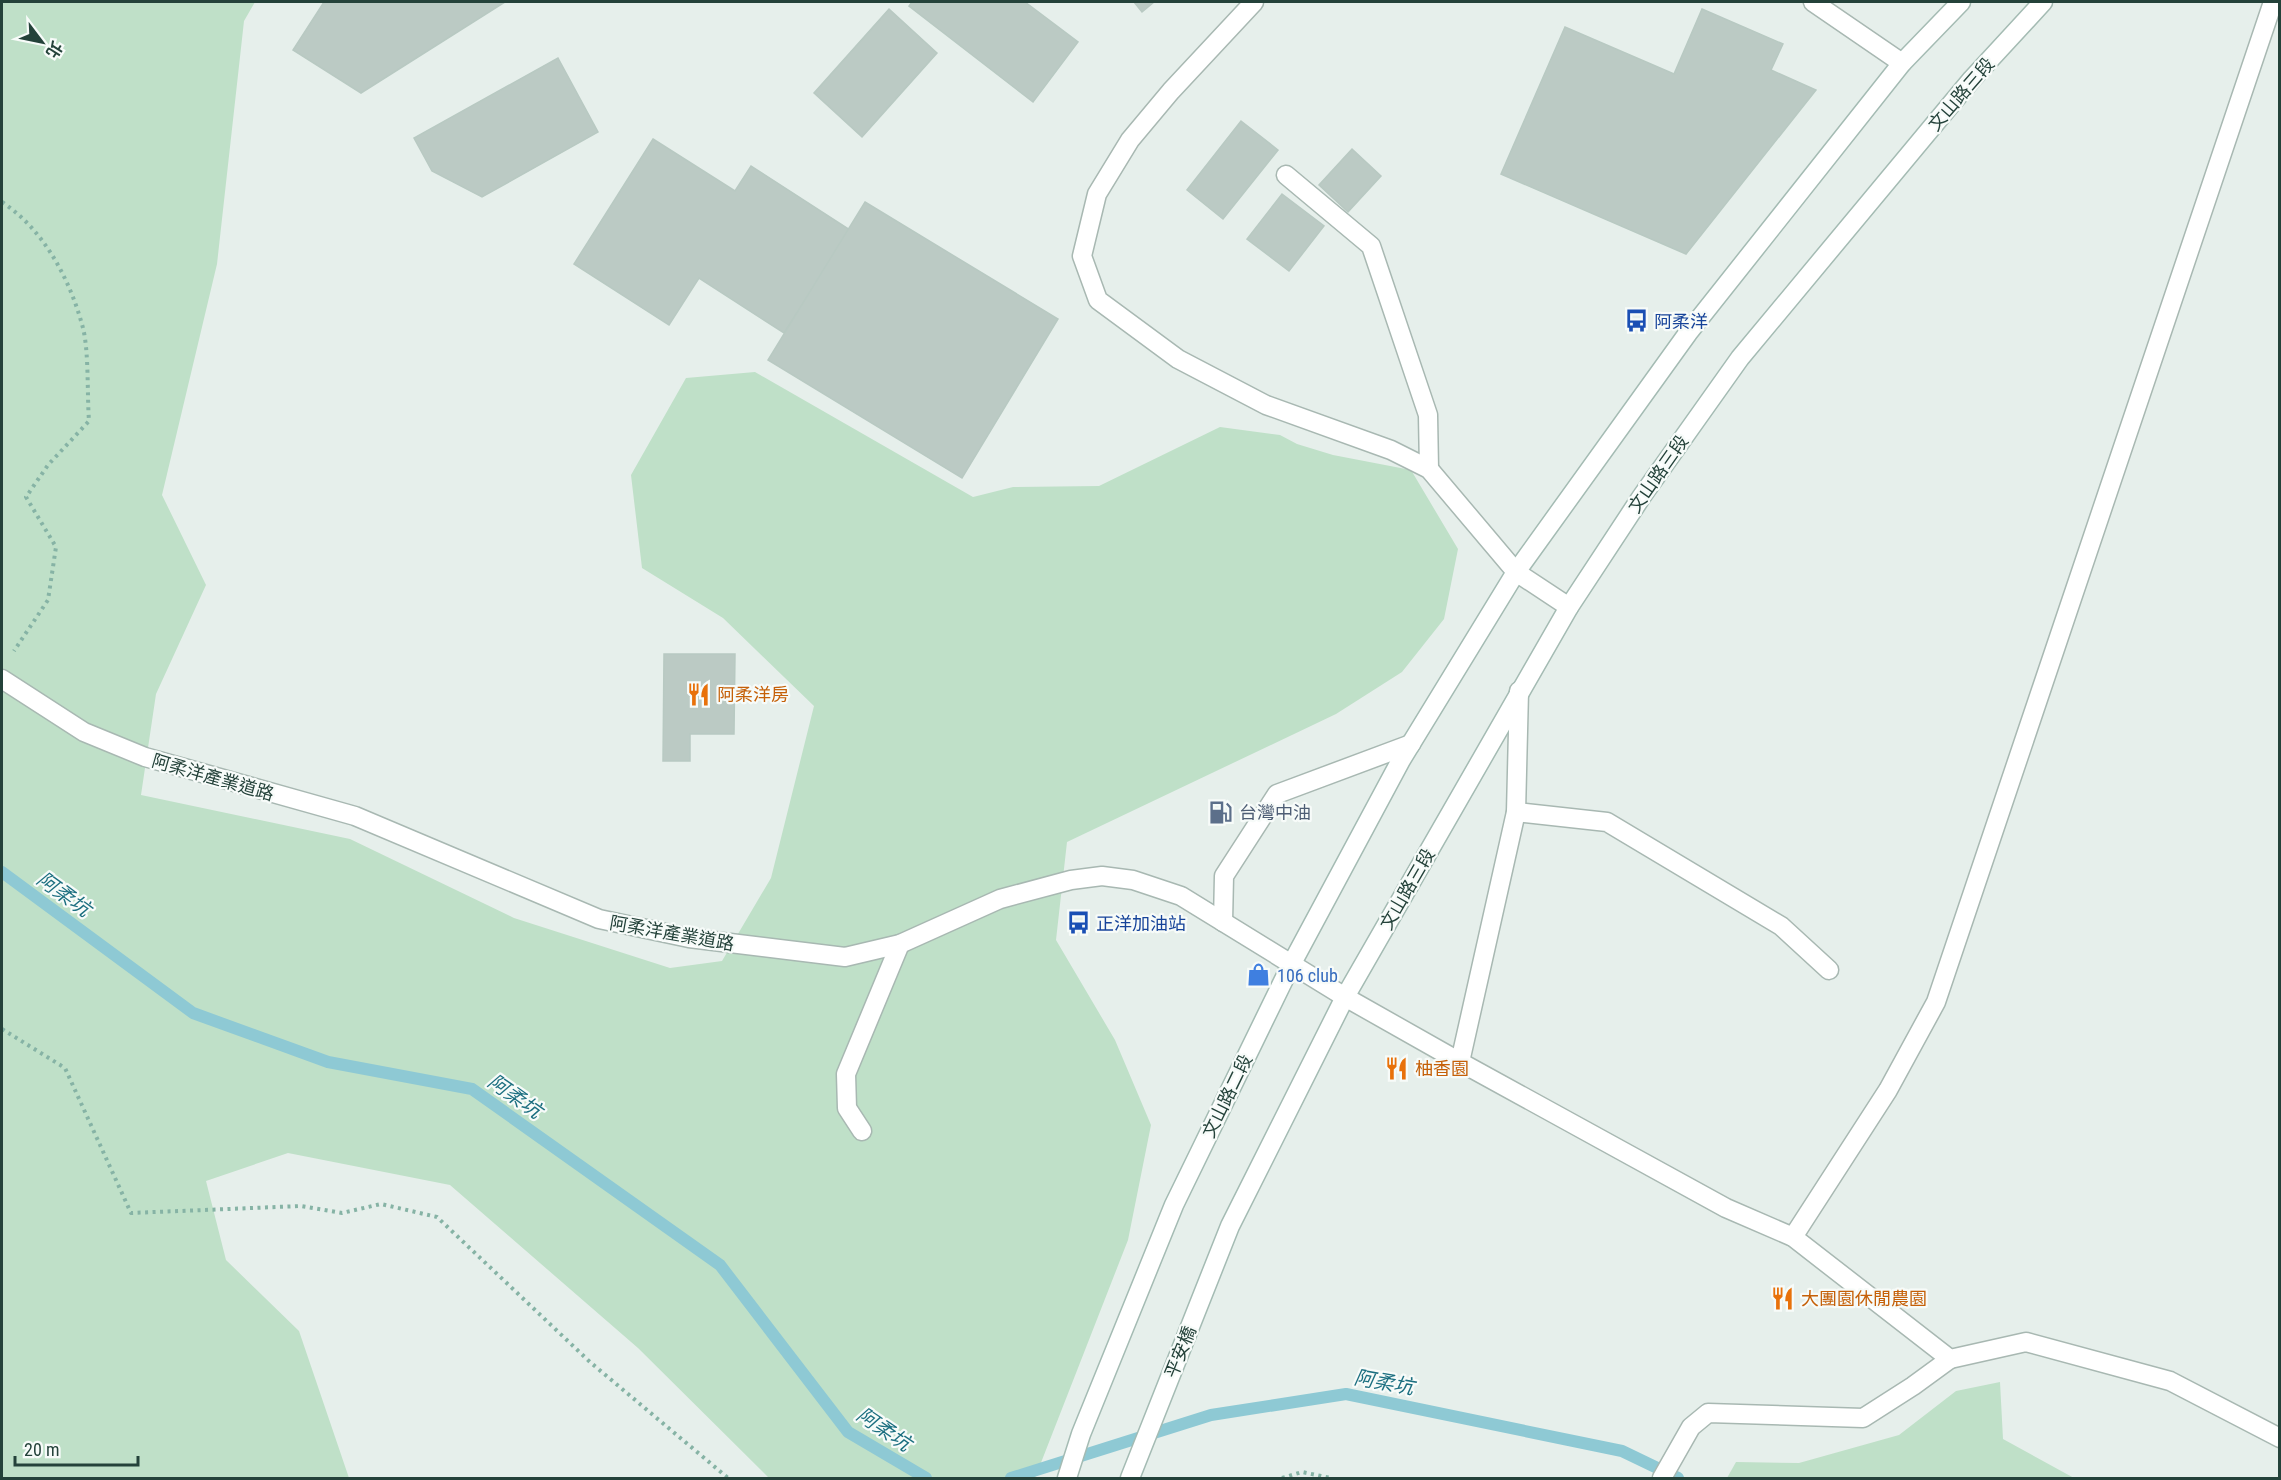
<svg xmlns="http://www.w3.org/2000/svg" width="2281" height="1480" font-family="'Roboto Condensed','Noto Sans TC',sans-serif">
<rect width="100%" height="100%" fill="#e6efeb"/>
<g fill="#bfe0c8">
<path d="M2 2H255L244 21 217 264 162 495 206 585 156 694 141 795 350 839 514 918 670 968 722 961 771 878 814 706 723 618 642 568 631 475 686 378 755 372 973 497 1013 487 1099 486 1220 427 1280 435 1297 444 1333 455 1411 470 1458 549 1444 619 1402 672 1336 714 1067 842 1056 940 1115 1040 1151 1125 1128 1240 1035 1478H769L638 1348 450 1185 288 1153 206 1181 226 1260 299 1331 349 1478H2Z"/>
<path d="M2000 1382 2003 1439 2074 1478H1727L1736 1462 1799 1463 1899 1435 1956 1391Z"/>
</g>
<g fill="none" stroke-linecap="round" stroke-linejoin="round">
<g stroke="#8ec9d4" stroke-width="12">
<path d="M2 872 193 1013 328 1062 472 1089 720 1265 848 1432 926 1478"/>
<path d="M1011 1478 1211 1415 1346 1394 1622 1451 1678 1478"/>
</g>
</g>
<g fill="#bbcac4" stroke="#b8c9c2" stroke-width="1.5">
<path d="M324 2H505L361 93 293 50Z"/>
<path d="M912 2H1025L1078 42 1033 102 909 6Z"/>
<path d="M1134 2H1154L1142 12Z"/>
<path d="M889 9 937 53 862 137 814 93Z"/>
<path d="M1702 9 1783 44 1771 70 1816 90 1686 254 1501 174 1565 27 1674 74Z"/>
<path d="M558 58 598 132 482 197 432 171 414 138Z"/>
<path d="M1241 121 1278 150 1223 219 1187 190Z"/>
<path d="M653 139 735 191 751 166 850 230 784 333 699 278 669 325 574 264Z"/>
<path d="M1352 149 1381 176 1348 212 1319 185Z"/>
<path d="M1282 194 1324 226 1289 271 1247 239Z"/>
<path d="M865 202 1058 319 962 478 768 360Z"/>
<path d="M664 654H735L734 734H690V761H663Z"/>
</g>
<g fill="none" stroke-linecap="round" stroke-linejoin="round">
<defs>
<g id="service">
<path d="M1516 812 1607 822 1781 926 1829 970"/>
<path d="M1223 922 1224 876 1277 794 1411 744"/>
<path d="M1460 1062 1516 812 1519 691"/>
</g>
<g id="minor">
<path d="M1254 2 1171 91 1130 140 1097 194 1082 256 1098 300 1178 359 1266 405 1391 450 1429 469 1516 572 1569 607"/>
<path d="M1813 2 1902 63"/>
<path d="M1286 175 1371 246 1428 415 1429 469"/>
<path d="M2 679 84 732 145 757 355 816 599 919 689 938 845 957 900 944 1000 899 1071 880 1102 876 1133 880 1181 896 1345 997 1460 1062 1726 1208 1793 1237 1950 1359 2026 1342 2170 1381 2280 1438"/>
<path d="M862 1131 847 1108 846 1074 900 944"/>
<path d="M1793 1237 1888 1090 1936 1002 2273 2"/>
<path d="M1662 1478 1691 1427 1708 1413 1863 1418 1913 1386 1950 1359"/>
</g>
<g id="secondary">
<path d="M1067 1478 1081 1434 1174 1205 1291 965 1401 760 1516 572 1688 333 1902 63 1961 2"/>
<path d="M1130 1478 1230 1226 1345 997 1569 607 1642 496 1740 358 1972 79 2043 2"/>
</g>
</defs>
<use href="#service" stroke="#a8b8b2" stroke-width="21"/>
<use href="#minor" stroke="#a8b8b2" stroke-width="21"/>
<use href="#secondary" stroke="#a4bbb3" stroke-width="21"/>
<g stroke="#86b3a5" stroke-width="4" stroke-dasharray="3 4.5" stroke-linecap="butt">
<path d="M2 202C44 230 70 279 83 328 89 352 87 394 89 421L48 465 26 497 56 547 48 600 14 651"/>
<path d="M2 1029 65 1068 131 1213 301 1206 342 1213 381 1204 437 1217 590 1362 728 1478"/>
<path d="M1282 1478 1302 1472 1331 1478"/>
</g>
<use href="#service" stroke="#fff" stroke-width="18"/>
<use href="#minor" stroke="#fff" stroke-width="18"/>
<use href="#secondary" stroke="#fff" stroke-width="18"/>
</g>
<defs>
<symbol id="bus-bare" viewBox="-9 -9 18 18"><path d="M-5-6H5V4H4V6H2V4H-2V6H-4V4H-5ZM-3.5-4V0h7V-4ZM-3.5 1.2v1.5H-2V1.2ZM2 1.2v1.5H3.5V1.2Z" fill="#1a4fb4" stroke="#f7fbf9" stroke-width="2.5" paint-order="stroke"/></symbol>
<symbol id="restaurant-bare" viewBox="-9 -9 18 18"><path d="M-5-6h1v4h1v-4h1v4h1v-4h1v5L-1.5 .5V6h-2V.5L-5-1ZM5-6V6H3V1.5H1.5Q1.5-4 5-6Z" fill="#e8710a" stroke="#f7fbf9" stroke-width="2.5" paint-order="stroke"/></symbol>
<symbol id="fuel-bare" viewBox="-9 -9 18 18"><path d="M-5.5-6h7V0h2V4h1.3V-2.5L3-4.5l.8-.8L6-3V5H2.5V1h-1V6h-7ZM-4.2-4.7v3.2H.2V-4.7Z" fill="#5c6f8a" stroke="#f7fbf9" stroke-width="2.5" paint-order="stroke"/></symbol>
<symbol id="shop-bare" viewBox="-9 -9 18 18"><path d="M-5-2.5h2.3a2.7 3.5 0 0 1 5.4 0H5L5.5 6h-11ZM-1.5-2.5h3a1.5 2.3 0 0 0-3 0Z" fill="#3f7fe0" stroke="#f7fbf9" stroke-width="2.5" paint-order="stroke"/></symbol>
</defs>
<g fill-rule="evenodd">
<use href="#bus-bare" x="1620" y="304" width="33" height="33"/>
<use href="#restaurant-bare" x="682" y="678" width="33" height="33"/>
<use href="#fuel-bare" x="1204" y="796" width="33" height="33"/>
<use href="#bus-bare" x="1062" y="906" width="33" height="33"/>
<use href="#shop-bare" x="1242" y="958" width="33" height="33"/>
<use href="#restaurant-bare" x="1380" y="1052" width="33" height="33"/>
<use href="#restaurant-bare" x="1766" y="1282" width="33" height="33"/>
</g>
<g text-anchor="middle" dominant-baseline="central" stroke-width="4.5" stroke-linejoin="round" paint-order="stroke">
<g font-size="18" fill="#24423a" stroke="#f7fbf9">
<text transform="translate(1961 94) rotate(-49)">文山路三段</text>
<text transform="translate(1658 474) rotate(-55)">文山路三段</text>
<text transform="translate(213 777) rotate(16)">阿柔洋產業道路</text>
<text transform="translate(1407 889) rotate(-60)">文山路三段</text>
<text transform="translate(672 933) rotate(10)">阿柔洋產業道路</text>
<text transform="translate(1227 1096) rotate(-64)">文山路二段</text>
<text transform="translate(1180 1352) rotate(-68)">平安橋</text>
</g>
<g font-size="18" fill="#164399" stroke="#f7fbf9" text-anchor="start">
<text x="1654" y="321">阿柔洋</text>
<text x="1096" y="923">正洋加油站</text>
</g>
<g font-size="18" fill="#c56008" stroke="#f7fbf9" text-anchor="start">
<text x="717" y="694">阿柔洋房</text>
<text x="1415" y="1068">柚香園</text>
<text x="1801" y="1298">大團園休閒農園</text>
</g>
<g font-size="18" fill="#4e5e75" stroke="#f7fbf9" text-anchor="start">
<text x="1239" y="812">台灣中油</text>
</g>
<g font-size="18" fill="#366cbe" stroke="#f7fbf9" text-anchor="start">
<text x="1277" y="975">106 club</text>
</g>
<g font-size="20" font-style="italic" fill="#1c6f80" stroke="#f7fbf9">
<text transform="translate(64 894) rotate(36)">阿柔坑</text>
<text transform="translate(515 1096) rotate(35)">阿柔坑</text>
<text transform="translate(1384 1382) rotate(10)">阿柔坑</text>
<text transform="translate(884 1429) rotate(34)">阿柔坑</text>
</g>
</g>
<rect width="2281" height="1480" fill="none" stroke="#24423a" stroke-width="6"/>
<g transform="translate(42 42) rotate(122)" stroke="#f7fbf9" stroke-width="4.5" paint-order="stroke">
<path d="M0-4.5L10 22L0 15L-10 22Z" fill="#24423a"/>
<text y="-9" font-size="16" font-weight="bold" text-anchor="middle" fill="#24423a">北</text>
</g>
<path d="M15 1456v9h123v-9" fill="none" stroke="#24423a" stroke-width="3"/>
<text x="24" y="1456" font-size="18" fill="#24423a" stroke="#f7fbf9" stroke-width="4.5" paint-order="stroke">20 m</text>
</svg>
